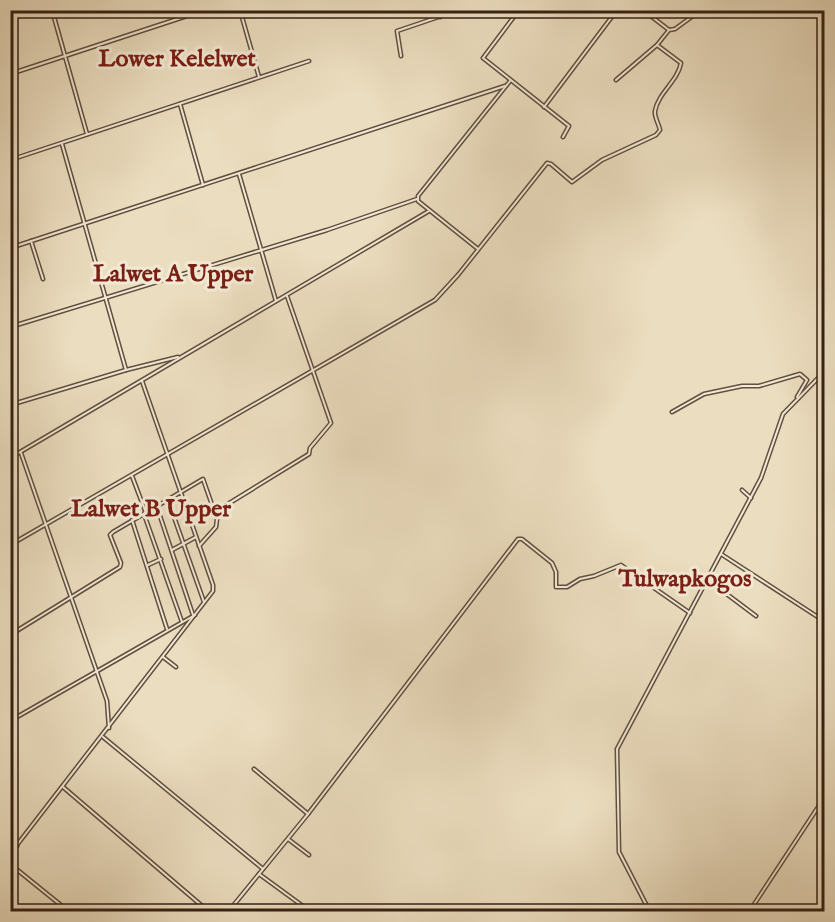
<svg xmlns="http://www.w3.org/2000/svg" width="835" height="922" font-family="'IM FELL English',serif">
<rect width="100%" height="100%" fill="#ebddbf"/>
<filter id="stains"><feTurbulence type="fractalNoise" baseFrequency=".00333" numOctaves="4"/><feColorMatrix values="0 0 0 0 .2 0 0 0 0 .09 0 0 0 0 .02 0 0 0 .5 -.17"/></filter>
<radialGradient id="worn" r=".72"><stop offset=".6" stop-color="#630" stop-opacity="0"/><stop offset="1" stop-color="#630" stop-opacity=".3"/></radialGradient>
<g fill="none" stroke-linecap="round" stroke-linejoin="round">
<defs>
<g id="minor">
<path d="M52 10 87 134"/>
<path d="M240 10 259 77"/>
<path d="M439 10 440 17"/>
<path d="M519 10 483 58 569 126 563 137"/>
<path d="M643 10 669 30"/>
<path d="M657 45 669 30 675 29 701 10"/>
<path d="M401 56 397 31 459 10"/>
<path d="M10 74 205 10"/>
<path d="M180 104 203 185"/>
<path d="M544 107 617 10"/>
<path d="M62 144 126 370"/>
<path d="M10 160 309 61"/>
<path d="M239 174 276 301"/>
<path d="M31 241 43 279"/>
<path d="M10 248 505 86"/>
<path d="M478 249 418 201V196L510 81"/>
<path d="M10 327 327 230 417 199"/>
<path d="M10 405 126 370 178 357"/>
<path d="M672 412 704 394 742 386H759L800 374 807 380 797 397"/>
<path d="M21 453 107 701 109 728"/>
<path d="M10 458 429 211"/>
<path d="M132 476 146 513"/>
<path d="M742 490 751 498"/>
<path d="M168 500 204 602"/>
<path d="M157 507 193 615"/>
<path d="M215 512 309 454 310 448 331 423 287 296"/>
<path d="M144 514 182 622"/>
<path d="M132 520 167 629"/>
<path d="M10 545 435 300 458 275 547 163 551 164 572 182 602 160 656 135 660 130C659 124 654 117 655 111 658 93 678 81 681 63L657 45 616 80"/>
<path d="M172 550 196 537"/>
<path d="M721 554 824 621"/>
<path d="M148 565 161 559"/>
<path d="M708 580 756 616"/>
<path d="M10 635 120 567 121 563 110 535 113 532 203 479 217 519 216 527 199 546"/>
<path d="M163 657 176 667"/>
<path d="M10 721 195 615"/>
<path d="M103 737 263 869"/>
<path d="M254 769 308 814"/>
<path d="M63 787 208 911"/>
<path d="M10 832 17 846"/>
<path d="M288 839 309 855"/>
<path d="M10 854 213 591V585L142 381"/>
<path d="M10 864 62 906"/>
<path d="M259 874 311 912"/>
<path d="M10 905 19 912"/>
<path d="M228 912 308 814 518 539H522L552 563 556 572V587H567L580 579 594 576 621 565 690 613"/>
<path d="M650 912 619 852 617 749 761 478 783 414 824 372"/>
<path d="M749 912 824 798"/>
</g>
</defs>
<use href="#minor" stroke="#625040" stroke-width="5"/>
<use href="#minor" stroke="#f2e9d5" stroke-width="2"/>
</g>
<g text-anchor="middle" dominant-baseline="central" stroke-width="6" stroke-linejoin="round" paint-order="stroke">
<g font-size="24" font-weight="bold" fill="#7a1f14" stroke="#f2e9d5">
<text x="177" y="59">Lower Kelelwet</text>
<text x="173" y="274">Lalwet A Upper</text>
<text x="151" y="509">Lalwet B Upper</text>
<text x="685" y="579">Tulwapkogos</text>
</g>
</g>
<rect width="835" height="922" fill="none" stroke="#ebddbf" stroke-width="36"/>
<rect x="12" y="12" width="811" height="898" fill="none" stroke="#352115" stroke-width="3"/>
<rect x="18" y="18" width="799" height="886" fill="none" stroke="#352115" stroke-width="1.5"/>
<rect width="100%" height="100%" filter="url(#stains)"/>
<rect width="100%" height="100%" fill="url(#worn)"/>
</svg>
